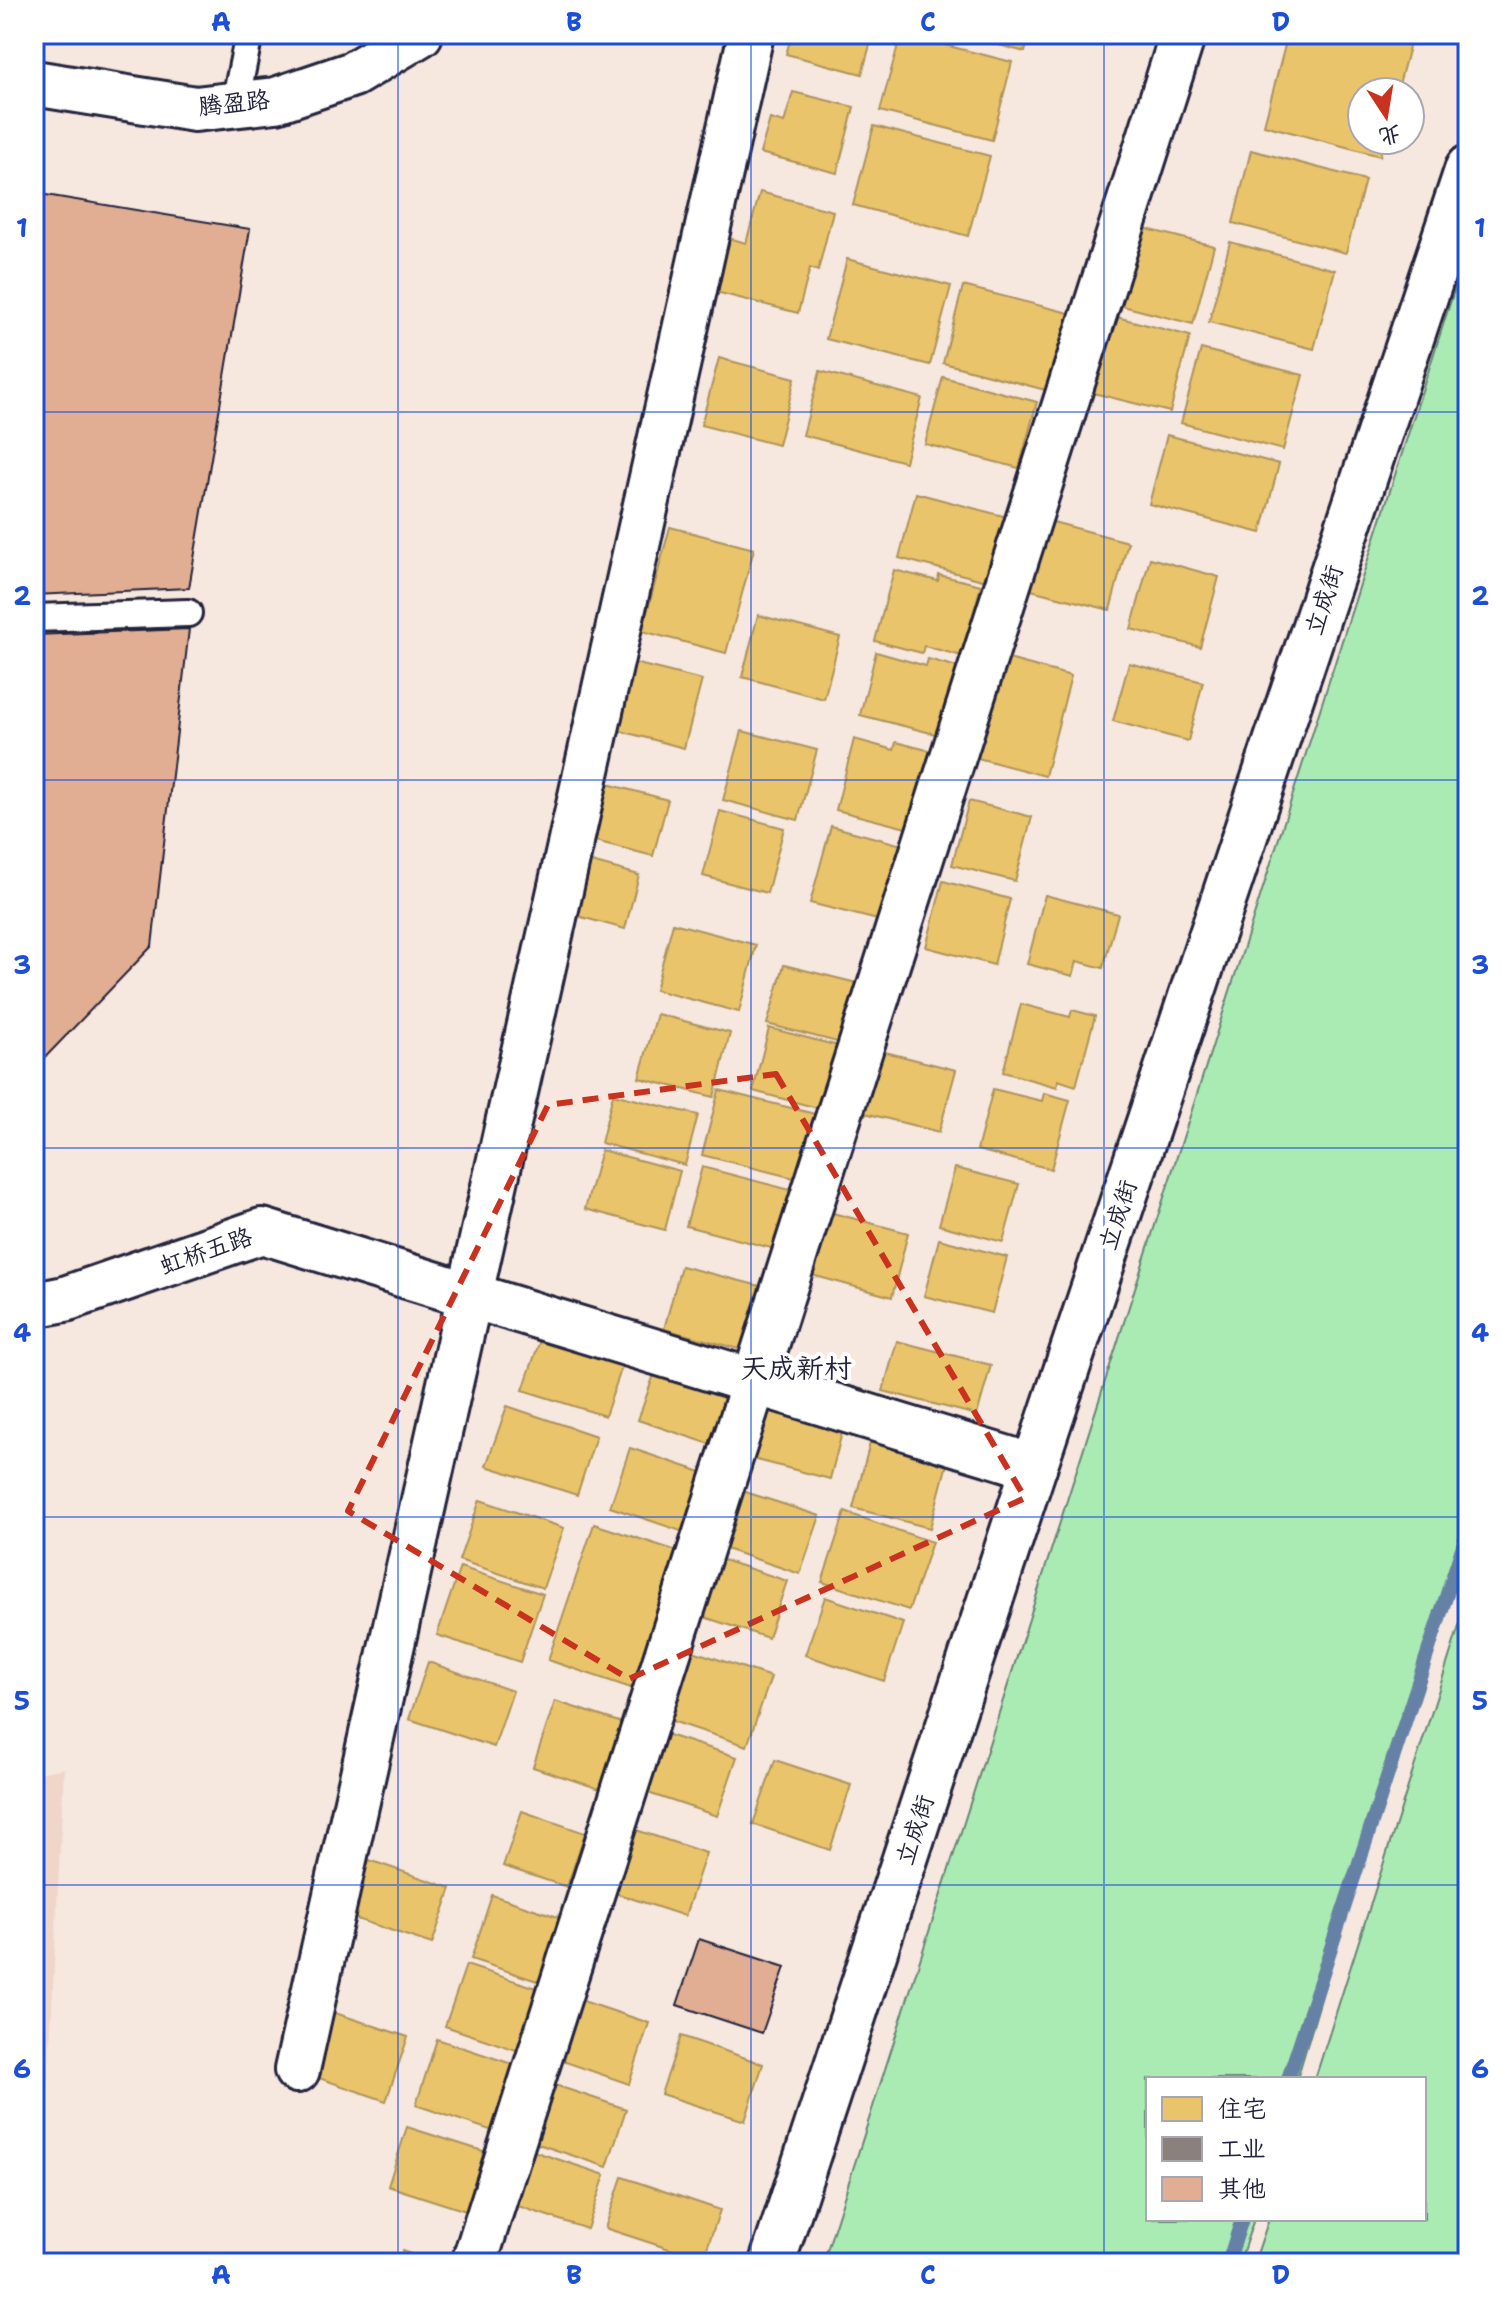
<svg xmlns="http://www.w3.org/2000/svg" width="1502" height="2297" font-family="'Shantell Sans','LXGW WenKai TC',sans-serif">
<rect width="100%" height="100%" fill="#f6e7df"/>
<filter id="ink" filterUnits="userSpaceOnUse"><feTurbulence type="fractalNoise" baseFrequency=".0125" numOctaves="2"/><feDisplacementMap in="SourceGraphic" scale="16" xChannelSelector="R" yChannelSelector="G"/><feConvolveMatrix kernelMatrix="1 2 1 2 8 2 1 2 1" color-interpolation-filters="sRGB"/></filter>
<g filter="url(#ink)">
<path fill="#f0d6c8" d="M64 1768 43 2184 34 2254V1774Z"/>
<g fill="#aaebb3" stroke="#668677" stroke-width="2">
<path d="M1468 247V1509L1297 2079H1148V2219H1254L1239 2263H823Z"/>
<path d="M1468 1598V2263H1254L1269 2219H1424V2079H1315Z"/>
</g>
<g fill="#e9c46a" stroke="#ad935c" stroke-width="2">
<path d="M792 34H873L862 74 786 54Z"/>
<path d="M901 34 1012 62 992 140 880 111Z"/>
<path d="M957 34H1030L1025 52Z"/>
<path d="M1288 34H1391L1411 39 1397 92H1362V140H1384L1380 156 1264 125Z"/>
<path d="M793 92 854 107 837 173 760 153 770 119 784 123Z"/>
<path d="M874 126 990 156 968 236 853 205Z"/>
<path d="M1251 150 1365 180 1346 253 1233 223Z"/>
<path d="M760 192 833 211 818 271 810 268 798 313 708 290 722 236 746 243Z"/>
<path d="M1131 225 1214 246 1193 324 1111 303Z"/>
<path d="M1230 242 1335 270 1314 349 1209 322Z"/>
<path d="M847 259 951 286 930 365 826 339Z"/>
<path d="M963 286 1073 314 1053 392 943 363Z"/>
<path d="M1109 315 1190 336 1170 412 1089 392Z"/>
<path d="M1201 349 1303 375 1283 450 1181 423Z"/>
<path d="M719 358 795 378 778 445 701 425Z"/>
<path d="M820 371 922 398 905 462 803 435Z"/>
<path d="M943 377 1037 402 1019 468 925 444Z"/>
<path d="M1167 435 1279 464 1261 533 1149 504Z"/>
<path d="M916 493 1007 517 990 582 899 558Z"/>
<path d="M1038 518 1128 542 1110 610 1019 587Z"/>
<path d="M670 527 754 549 726 653 642 631Z"/>
<path d="M1150 558 1219 577 1200 647 1131 629Z"/>
<path d="M894 570 938 581 939 575 981 585 962 656 924 646 922 653 875 641Z"/>
<path d="M758 615 840 637 824 699 742 677Z"/>
<path d="M876 652 926 666 928 659 957 667 939 735 860 715Z"/>
<path d="M1001 657 1071 676 1045 776 974 757Z"/>
<path d="M630 662 702 680 684 748 613 729Z"/>
<path d="M1129 663 1203 682 1188 741 1113 721Z"/>
<path d="M742 731 817 750 798 820 723 800Z"/>
<path d="M854 739 894 750 896 742 931 751 910 829 836 810Z"/>
<path d="M600 782 668 800 653 856 584 838Z"/>
<path d="M969 801 1032 817 1015 881 952 865Z"/>
<path d="M720 811 784 828 767 893 703 876Z"/>
<path d="M831 826 902 845 882 921 810 903Z"/>
<path d="M577 858 639 875 625 929 563 912Z"/>
<path d="M943 881 1010 899 994 965 926 947Z"/>
<path d="M1045 895 1118 914 1103 968 1077 961 1073 976 1027 964Z"/>
<path d="M673 923 756 945 739 1012 655 990Z"/>
<path d="M784 965 865 985 849 1045 767 1024Z"/>
<path d="M1021 1004 1070 1017 1072 1010 1095 1016 1076 1086 1058 1080 1057 1087 1003 1072Z"/>
<path d="M657 1014 730 1033 714 1097 639 1078Z"/>
<path d="M769 1028 846 1048 829 1111 753 1091Z"/>
<path d="M877 1050 956 1070 939 1132 861 1112Z"/>
<path d="M993 1089 1042 1101 1044 1093 1070 1100 1051 1169 977 1150Z"/>
<path d="M719 1090 815 1114 798 1179 702 1155Z"/>
<path d="M613 1094 698 1115 685 1165 601 1143Z"/>
<path d="M601 1150 680 1171 665 1230 585 1209Z"/>
<path d="M702 1167 790 1190 775 1249 686 1226Z"/>
<path d="M955 1168 1019 1184 1003 1242 939 1225Z"/>
<path d="M829 1212 908 1233 892 1297 812 1275Z"/>
<path d="M939 1239 1007 1257 992 1313 924 1296Z"/>
<path d="M681 1266 764 1287 747 1351 664 1329Z"/>
<path d="M542 1334 624 1361 605 1416 523 1390Z"/>
<path d="M897 1341 991 1365 977 1415 883 1391Z"/>
<path d="M657 1366 731 1390 713 1445 638 1420Z"/>
<path d="M768 1402 845 1421 830 1479 753 1459Z"/>
<path d="M507 1406 596 1436 577 1495 486 1466Z"/>
<path d="M871 1439 948 1460 930 1528 853 1508Z"/>
<path d="M630 1448 707 1474 687 1533 610 1507Z"/>
<path d="M730 1487 820 1516 800 1574 711 1544Z"/>
<path d="M480 1500 564 1528 543 1588 459 1560Z"/>
<path d="M845 1512 932 1542 909 1610 822 1582Z"/>
<path d="M594 1524 680 1552 634 1689 548 1660Z"/>
<path d="M714 1557 787 1581 768 1638 695 1614Z"/>
<path d="M460 1567 543 1594 520 1662 437 1635Z"/>
<path d="M825 1597 903 1623 884 1681 805 1655Z"/>
<path d="M690 1650 771 1677 747 1746 666 1719Z"/>
<path d="M428 1662 513 1691 494 1747 409 1719Z"/>
<path d="M555 1701 625 1724 603 1790 533 1767Z"/>
<path d="M662 1733 737 1757 717 1816 642 1791Z"/>
<path d="M775 1760 851 1785 830 1850 753 1824Z"/>
<path d="M522 1811 585 1833 567 1887 503 1866Z"/>
<path d="M630 1828 706 1853 685 1916 609 1891Z"/>
<path d="M369 1860 451 1888 432 1944 351 1917Z"/>
<path d="M492 1895 570 1921 549 1985 471 1959Z"/>
<path d="M466 1965 546 1991 525 2053 445 2026Z"/>
<path d="M574 1998 649 2023 629 2084 554 2058Z"/>
<path d="M326 2010 408 2037 386 2101 304 2073Z"/>
<path d="M681 2036 763 2064 745 2121 661 2094Z"/>
<path d="M437 2039 515 2065 493 2131 416 2105Z"/>
<path d="M546 2082 626 2109 607 2167 526 2140Z"/>
<path d="M407 2127 486 2152 466 2211 388 2186Z"/>
<path d="M518 2146 605 2175 587 2229 500 2200Z"/>
<path d="M622 2177 720 2210 703 2260 605 2228Z"/>
<path d="M402 2251 437 2263H398Z"/>
</g>
<path fill="#8a817c" stroke="#6b6468" stroke-width="2" d="M34 2184 41 2185 34 2239Z"/>
<g fill="none" stroke-linecap="round" stroke-linejoin="round">
<g stroke="#6681a6" stroke-width="14">
<path d="M1288 2079 1468 1530"/>
<path d="M1228 2263 1242 2219"/>
</g>
</g>
<g fill="#e1ae93" stroke="#22223b" stroke-width="2">
<path d="M34 193 250 229 189 588 34 595Z"/>
<path d="M189 629 152 946 34 1069V635Z"/>
<path d="M699 1939 785 1967 762 2033 677 2005Z"/>
</g>
<g fill="none" stroke-linecap="round" stroke-linejoin="round">
<defs>
<g id="service">
<path d="M235 104 249 34"/>
<path d="M34 618 188 613"/>
</g>
<g id="minor">
<path d="M469 1295 1034 1467"/>
<path d="M297 2070 751 34"/>
<path d="M474 2263 1183 34"/>
</g>
<g id="tertiary">
<path d="M34 83 195 109 276 100 353 74 420 34"/>
<path d="M34 1305 65 1299 262 1231 469 1295"/>
<path d="M772 2263 1034 1467 1468 168"/>
</g>
</defs>
<use href="#service" stroke="#22223b" stroke-width="32"/>
<use href="#minor" stroke="#22223b" stroke-width="50"/>
<use href="#tertiary" stroke="#22223b" stroke-width="50"/>
<use href="#service" stroke="#fff" stroke-width="26"/>
<use href="#minor" stroke="#fff" stroke-width="44"/>
<use href="#tertiary" stroke="#fff" stroke-width="44"/>
</g>
</g>
<path fill="none" stroke="#c8321e" stroke-width="6" stroke-dasharray="16 10" stroke-linejoin="round" d="M776 1074 1025 1498 629 1679 348 1511 548 1105Z"/>
<path fill="none" stroke="#1d4ed8" stroke-width="2" stroke-opacity="0.55" d="M398 34V2263M751 34V2263M1104 34V2263M34 412H1468M34 780H1468M34 1148H1468M34 1517H1468M34 1885H1468"/>
<g text-anchor="middle" dominant-baseline="central" stroke-width="8" stroke-linejoin="round" paint-order="stroke">
<g font-size="24" fill="#22223b" stroke="#fff">
<text transform="translate(234 103) rotate(-6)">腾盈路</text>
<text transform="translate(1324 600) rotate(-72)">立成街</text>
<text transform="translate(1118 1215) rotate(-72)">立成街</text>
<text transform="translate(206 1251) rotate(-19)">虹桥五路</text>
<text transform="translate(915 1830) rotate(-72)">立成街</text>
</g>
<g font-size="28" fill="#22223b" stroke="#fff">
<text x="796" y="1368">天成新村</text>
</g>
</g>
<rect width="1502" height="2297" fill="none" stroke="#fff" stroke-width="88"/>
<rect x="1146" y="2077" width="280" height="144" fill="#ffffff" stroke="#a7a7b1" stroke-width="2"/>
<rect x="1162" y="2097" width="40" height="24" fill="#e9c46a" stroke="#a7a7b1" stroke-width="2"/>
<text x="1218" y="2117" font-size="24" fill="#22223b">住宅</text>
<rect x="1162" y="2137" width="40" height="24" fill="#8a817c" stroke="#a7a7b1" stroke-width="2"/>
<text x="1218" y="2157" font-size="24" fill="#22223b">工业</text>
<rect x="1162" y="2177" width="40" height="24" fill="#e1ae93" stroke="#a7a7b1" stroke-width="2"/>
<text x="1218" y="2197" font-size="24" fill="#22223b">其他</text>
<g transform="translate(1386 116) rotate(168)"><circle r="38" fill="#ffffff" stroke="#a7a7b1" stroke-width="2"/>
<path d="M0-6L14 30L0 20L-14 30Z" fill="#c8321e"/>
<text y="-12" font-size="22" font-weight="bold" text-anchor="middle" fill="#22223b">北</text>
</g>
<rect x="44" y="44" width="1414" height="2209" fill="none" stroke="#1d4ed8" stroke-width="3"/>
<g font-size="26" text-anchor="middle" font-weight="bold" fill="#1d4ed8">
<text x="221" y="31">A</text>
<text x="574" y="31">B</text>
<text x="928" y="31">C</text>
<text x="1281" y="31">D</text>
<text x="22" y="237">1</text>
<text x="1480" y="237">1</text>
<text x="22" y="605">2</text>
<text x="1480" y="605">2</text>
<text x="22" y="974">3</text>
<text x="1480" y="974">3</text>
<text x="22" y="1342">4</text>
<text x="1480" y="1342">4</text>
<text x="22" y="1710">5</text>
<text x="1480" y="1710">5</text>
<text x="22" y="2078">6</text>
<text x="1480" y="2078">6</text>
<text x="221" y="2284">A</text>
<text x="574" y="2284">B</text>
<text x="928" y="2284">C</text>
<text x="1281" y="2284">D</text>
</g>
</svg>
